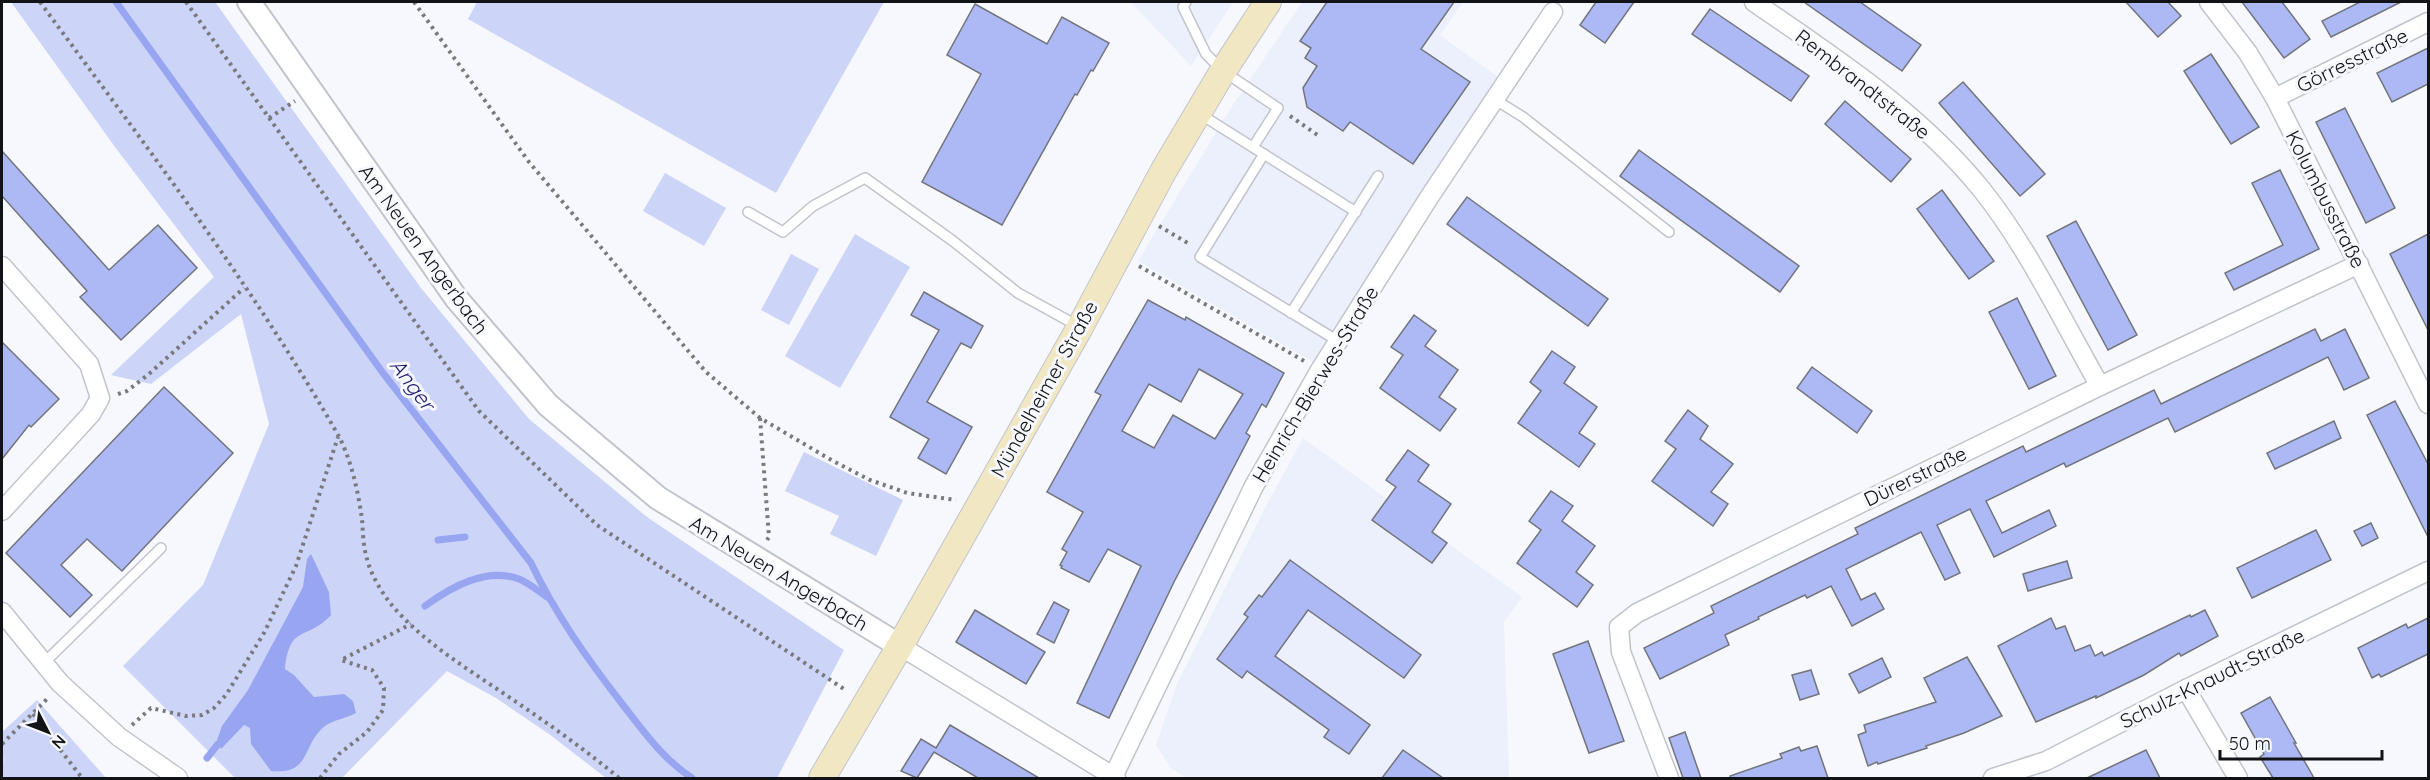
<svg xmlns="http://www.w3.org/2000/svg" width="2430" height="780" font-family="Quicksand,sans-serif">
<rect width="100%" height="100%" fill="#f6f8fd"/>
<g fill="#eceffc">
<path d="M1131 2H1233L1191 66Z"/>
<path d="M1302 2H1463L1440 35 1498 77 1315 363 1138 261 1229 111Z"/>
<path d="M1303 438 1522 597 1504 622 1509 778H1187L1171 768 1156 745 1177 684 1265 508Z"/>
</g>
<g fill="#ccd4f8">
<path d="M11 2H215L421 288 529 419 647 517 844 650 777 778H606L549 734 496 698 447 671 342 778H235L123 666 203 585 269 424 241 314 151 384 111 375 214 277 115 147Z"/>
<path d="M477 2H884L776 193 468 19Z"/>
<path d="M665 173 726 208 704 246 643 211Z"/>
<path d="M855 234 910 267 840 388 785 356Z"/>
<path d="M791 254 819 269 789 325 761 310Z"/>
<path d="M804 452 903 500 876 556 830 534 839 516 785 491Z"/>
<path d="M37 700 106 778H2V762L4 760 2 758V732Z"/>
</g>
<path fill="#98a6f1" d="M311 554 329 592 331 615C306 642 290 623 285 669L294 675 314 697 344 694 353 701 356 713C347 718 333 720 325 726 301 745 312 775 271 771L251 744 250 728 244 725 221 749 217 740 222 726 248 690 303 587 307 559Z"/>
<g fill="none" stroke-linecap="round" stroke-linejoin="round">
<g stroke="#98a6f1" stroke-width="7">
<path d="M116 2 383 373 531 563C556 615 588 660 623 705 644 732 663 759 692 778"/>
<path d="M438 540 465 537"/>
<path d="M425 606C451 587 486 567 519 579 529 583 538 591 547 597"/>
<path d="M207 758 218 744"/>
</g>
</g>
<g fill="#acb9f5" stroke="#73757d" stroke-width="1.5" fill-rule="evenodd">
<path d="M1327 2H1454L1421 49 1470 82 1413 164 1350 122 1343 131 1307 107 1303 88 1317 66 1305 58 1311 48 1300 41Z"/>
<path d="M1596 2H1634L1605 43 1580 25Z"/>
<path d="M1804 2H1860L1921 45 1902 71Z"/>
<path d="M2126 2H2168L2181 16 2158 37Z"/>
<path d="M2242 2H2282L2310 39 2284 58Z"/>
<path d="M2360 2H2401L2331 37 2322 21Z"/>
<path d="M975 4 1047 44 1062 17 1109 43 1093 71 1091 70 1077 95 1075 94 1002 225 922 182 981 74 947 55Z"/>
<path d="M1710 9 1809 76 1791 101 1692 34Z"/>
<path d="M2428 48V84L2392 102 2377 73Z"/>
<path d="M2211 54 2259 127 2231 144 2184 71Z"/>
<path d="M1963 82 2045 174 2020 196 1939 103Z"/>
<path d="M1845 101 1911 159 1891 182 1825 124Z"/>
<path d="M2345 108 2395 208 2366 223 2316 122Z"/>
<path d="M1639 150 1799 266 1780 292 1620 176Z"/>
<path d="M2 151 109 270 158 225 197 268 121 340 80 297 87 291 2 196Z"/>
<path d="M2280 170 2319 249 2234 290 2225 273 2283 245 2252 183Z"/>
<path d="M1942 190 1994 261 1969 279 1917 209Z"/>
<path d="M1467 197 1608 299 1588 326 1447 224Z"/>
<path d="M2076 221 2137 335 2108 350 2047 236Z"/>
<path d="M2428 234V330L2390 254Z"/>
<path d="M924 292 983 326 971 348 961 343 927 402 972 427 946 474 918 458 929 439 890 417 939 330 911 315Z"/>
<path d="M2017 298 2056 376 2029 389 1989 312Z"/>
<path d="M1148 300 1185 320 1186 317 1284 373 1266 407 1262 404 1246 433 1250 436 1174 582 1109 718 1077 703 1141 566 1108 549 1089 582 1061 568 1062 566 1060 565 1067 552 1062 549 1083 512 1047 492 1101 395 1095 392ZM1199 369 1243 394 1215 439 1173 415 1154 448 1122 431 1149 384 1181 402Z"/>
<path d="M1414 315 1436 331 1425 346 1458 370 1439 397 1456 409 1440 431 1380 388 1403 355 1391 347Z"/>
<path d="M2315 329 2321 341 2345 329 2369 378 2344 390 2328 357 2175 432 2168 418 2066 467 2064 463 1986 501 2002 533 2049 510 2056 526 1994 557 1970 509 1937 525 1960 573 1945 580 1921 532 1846 569 1861 600 1875 593 1884 609 1852 626 1831 586 1807 598 1805 595 1758 617 1759 619 1725 635 1729 645 1660 679 1644 648 1714 613 1711 606 1858 534 1855 528 2023 446 2026 452 2154 390 2161 404Z"/>
<path d="M2 342 59 399 31 427 29 425 2 459Z"/>
<path d="M1552 351 1575 367 1564 383 1597 407 1579 433 1595 444 1579 467 1518 423 1541 391 1530 382Z"/>
<path d="M1812 367 1872 411 1857 433 1797 388Z"/>
<path d="M164 387 233 453 122 571 87 539 61 565 92 595 70 617 6 553Z"/>
<path d="M2395 401 2428 464V537L2367 415Z"/>
<path d="M1688 410 1708 426 1700 439 1733 464 1711 492 1728 504 1713 526 1652 481 1676 449 1665 441Z"/>
<path d="M2334 421 2341 438 2275 469 2267 453Z"/>
<path d="M1408 450 1429 465 1418 481 1451 504 1432 532 1447 543 1432 563 1372 520 1396 487 1386 480Z"/>
<path d="M1551 491 1573 506 1562 521 1595 546 1576 572 1593 585 1577 607 1517 563 1541 530 1529 521Z"/>
<path d="M2371 523 2378 538 2362 546 2354 531Z"/>
<path d="M2316 530 2331 560 2252 598 2237 568Z"/>
<path d="M1290 560 1421 655 1404 678 1308 610 1275 656 1370 725 1349 754 1324 737 1329 730 1247 671 1242 678 1217 659 1248 617 1244 614 1259 595 1262 597Z"/>
<path d="M2067 561 2072 578 2028 591 2023 574Z"/>
<path d="M1054 602 1069 610 1054 643 1037 634Z"/>
<path d="M975 610 1045 652 1026 684 956 642Z"/>
<path d="M2205 610 2218 636 2181 656 2179 653 2144 675 2096 698V696L2036 722 1998 646 2051 618 2056 629 2065 626 2075 651 2090 645 2095 656 2102 652 2104 656 2190 615 2191 617Z"/>
<path d="M2428 618V654L2381 677 2379 674 2372 678 2358 648 2406 624 2408 628Z"/>
<path d="M1588 641 1624 741 1589 753 1553 654Z"/>
<path d="M1967 657 2002 716 1964 733 1926 746 1927 748 1878 764 1877 762 1868 766 1858 735 1866 732 1864 725 1936 702 1924 678Z"/>
<path d="M1882 658 1891 677 1859 693 1849 674Z"/>
<path d="M1811 670 1819 694 1800 700 1792 675Z"/>
<path d="M2270 697 2296 743H2294L2314 778H2273L2260 757 2264 754 2241 713Z"/>
<path d="M950 725 1039 778H978L934 752 917 778 901 771 921 739 936 748Z"/>
<path d="M1685 732 1701 778H1683L1669 738Z"/>
<path d="M1817 746 1828 778H1730V776L1782 758 1780 754 1799 747 1801 751Z"/>
<path d="M1403 750 1443 778H1382Z"/>
<path d="M2146 750 2160 778H2087Z"/>
</g>
<g fill="none" stroke-linecap="round" stroke-linejoin="round">
<defs>
<g id="service">
<path d="M1186 2 1183 7 1206 54 1223 71 1278 108 1253 147"/>
<path d="M1494 99 1523 117 1669 232"/>
<path d="M1200 114 1356 212"/>
<path d="M1264 154 1200 257 1338 341"/>
<path d="M748 212 783 232 813 206 865 178 953 241 1018 293 1078 326"/>
<path d="M1291 313 1378 176"/>
<path d="M44 663 161 548"/>
</g>
<g id="minor">
<path d="M1754 2C1835 58 1919 112 1982 190 2029 249 2062 320 2100 386"/>
<path d="M2209 2 2248 53 2275 98 2428 404"/>
<path d="M2275 98 2428 22"/>
<path d="M2 266 89 364 100 398 91 414 2 511"/>
<path d="M2 612 60 683 119 737 178 778"/>
<path d="M900 646 1116 778"/>
<path d="M2186 689 2238 778"/>
<path d="M1113 777 1254 486 1320 370 1430 196 1553 12"/>
<path d="M1669 778 1621 652 1619 627 1637 613 2100 386 2359 264"/>
<path d="M1993 778 2046 761 2186 689 2428 571"/>
</g>
<path id="tertiary" d="M249 2 456 298 548 405 658 498 900 646"/>
<path id="secondary" d="M822 778 900 646 1080 327 1164 170 1223 71 1268 2"/>
</defs>
<use href="#service" stroke="#c2c4cd" stroke-width="12"/>
<use href="#minor" stroke="#c2c4cd" stroke-width="21"/>
<use href="#tertiary" stroke="#c2c4cd" stroke-width="26"/>
<use href="#secondary" stroke="#c2c4cd" stroke-width="28"/>
<g stroke="#797a7e" stroke-width="4" stroke-dasharray="3 4.5" stroke-linecap="butt">
<path d="M40 2C143 142 250 282 337 433 351 458 358 491 362 519 363 532 363 546 367 559 371 576 385 598 396 610 427 644 466 668 503 693 543 720 582 747 619 778"/>
<path d="M186 2 479 411 597 525 847 691"/>
<path d="M414 2 529 162 706 372 760 418 833 461 870 480 907 493 956 500"/>
<path d="M1290 116 1319 136"/>
<path d="M269 118 295 101"/>
<path d="M1159 226 1191 245"/>
<path d="M1139 266 1304 361"/>
<path d="M118 394 127 391 149 374 244 288"/>
<path d="M760 418 769 537 767 540"/>
<path d="M33 714 82 778"/>
<path d="M132 725 151 708 186 716 202 715 214 708 226 695 264 633 296 566 338 437"/>
<path d="M2 744 49 697"/>
<path d="M320 778 339 754 367 732 383 710 384 688 372 670 341 660 411 624"/>
</g>
<use href="#service" stroke="#fff" stroke-width="9"/>
<use href="#minor" stroke="#fff" stroke-width="18"/>
<use href="#tertiary" stroke="#fff" stroke-width="22"/>
<use href="#secondary" stroke="#f1e8c3" stroke-width="26"/>
</g>
<g text-anchor="middle" dominant-baseline="central" stroke-width="6" stroke-linejoin="round" paint-order="stroke">
<g font-size="20" fill="#121316" stroke="#f6f8fd">
<text transform="translate(2352 60) rotate(-26)">Görresstraße</text>
<text transform="translate(1863 84) rotate(38)">Rembrandtstraße</text>
<text transform="translate(2326 199) rotate(63)">Kolumbusstraße</text>
<text transform="translate(424 249) rotate(54)">Am Neuen Angerbach</text>
<text transform="translate(1315 384) rotate(-59)">Heinrich-Bierwes-Straße</text>
<text transform="translate(1044 389) rotate(-61)">Mündelheimer Straße</text>
<text transform="translate(1915 476) rotate(-26)">Dürerstraße</text>
<text transform="translate(779 573) rotate(31)">Am Neuen Angerbach</text>
<text transform="translate(2212 678) rotate(-26)">Schulz-Knaudt-Straße</text>
</g>
<g font-size="21" font-style="italic" fill="#1e1b6f" stroke="#f6f8fd">
<text transform="translate(413 384) rotate(53)">Anger</text>
</g>
</g>
<rect width="2430" height="780" fill="none" stroke="#121316" stroke-width="6"/>
<g transform="translate(48 732) rotate(132)" stroke="#f6f8fd" stroke-width="4.5" paint-order="stroke">
<path d="M0-4.5L10 22L0 15L-10 22Z" fill="#121316"/>
<text y="-9" font-size="16" font-weight="bold" text-anchor="middle" fill="#121316">N</text>
</g>
<path d="M2220 750v9h162v-9" fill="none" stroke="#121316" stroke-width="3"/>
<text x="2229" y="750" font-size="18" fill="#121316" stroke="#f6f8fd" stroke-width="4.5" paint-order="stroke">50 m</text>
</svg>
